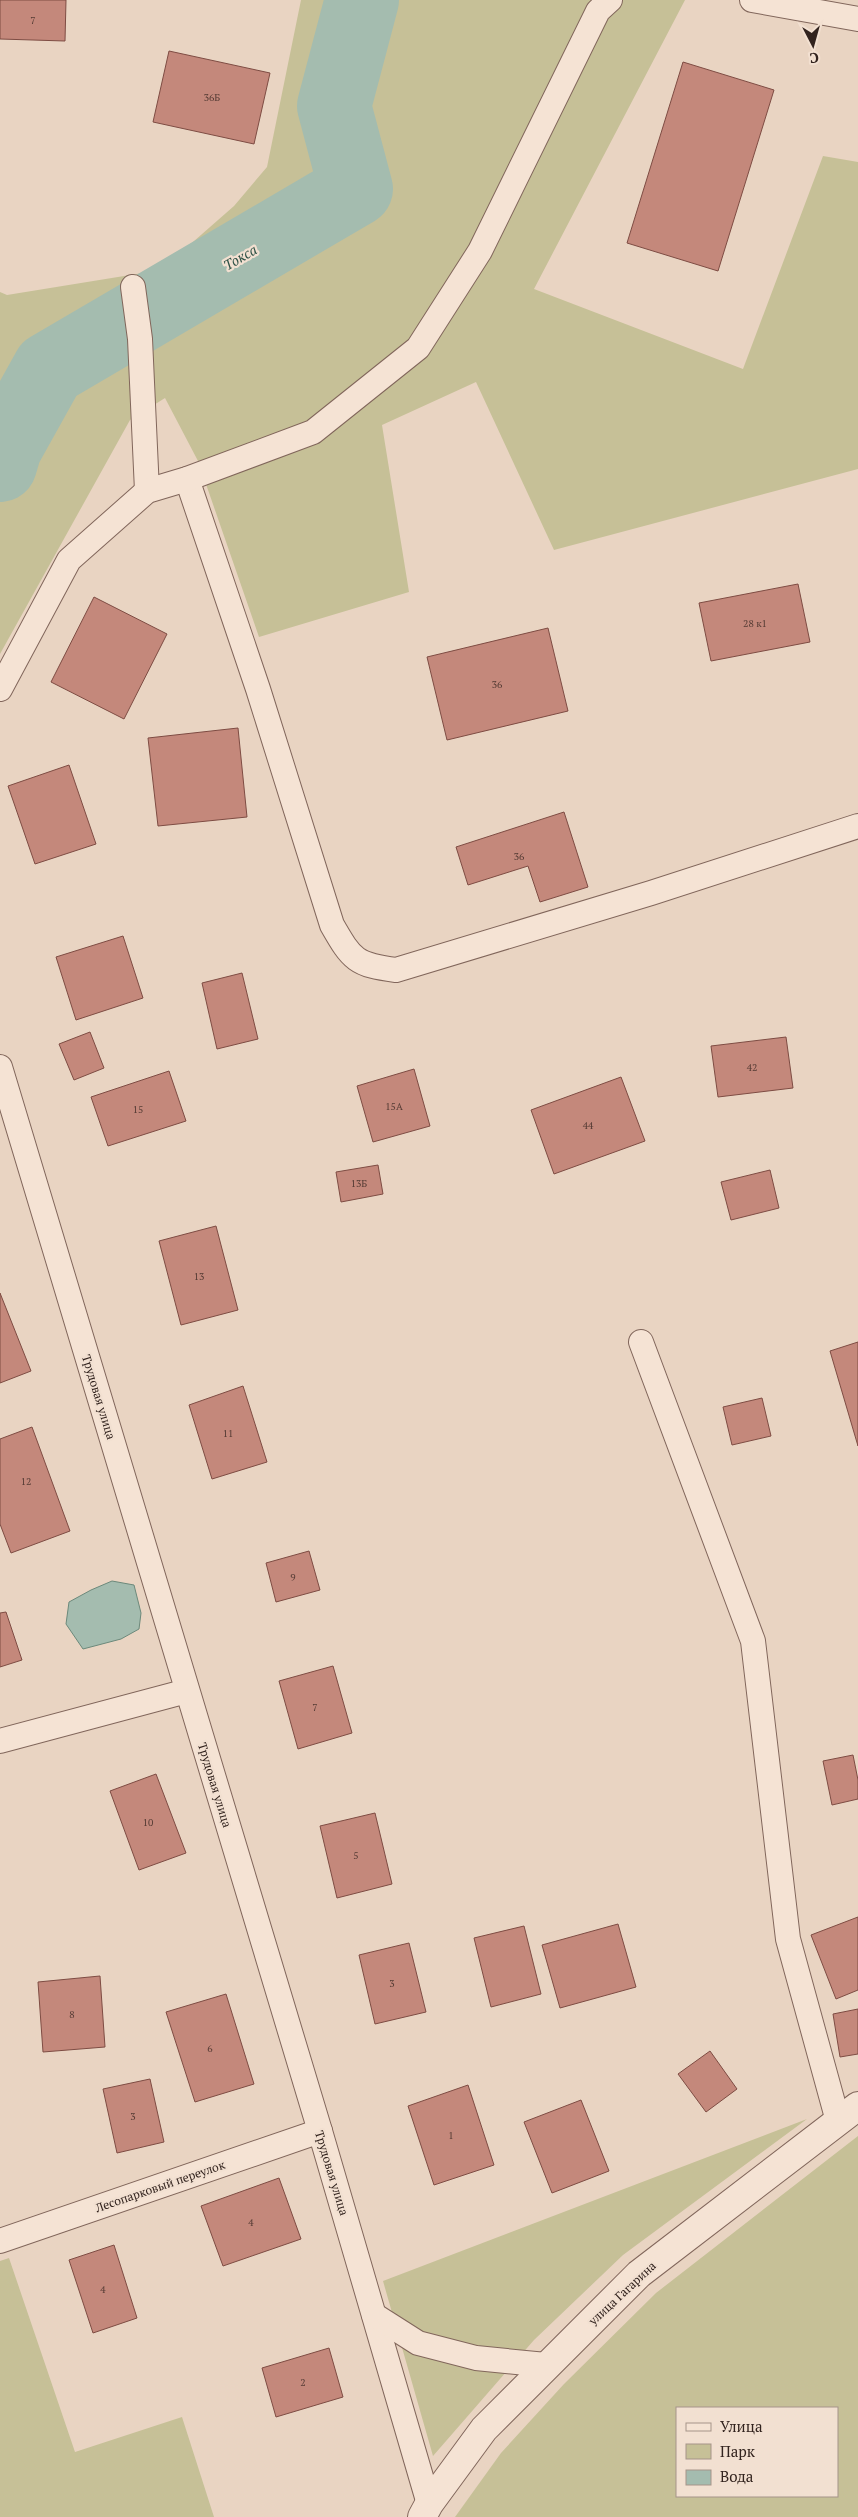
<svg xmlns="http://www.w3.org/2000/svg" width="858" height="2517" font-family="'PT Serif',serif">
<rect width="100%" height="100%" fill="#e9d4c2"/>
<g fill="#c6c097" fill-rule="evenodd">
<path d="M301 0H685L534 289 743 369 823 156 858 162V469L554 550 476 382 382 425 409 592 259 637 198 461 165 398 130 420 0 654V292L7 295 161 270 234 206 267 167Z"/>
<path d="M807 2119 623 2255 534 2340 433 2456 383 2281Z"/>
<path d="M858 2136V2517H455L501 2453 564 2384 656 2293ZM677 2408H837V2496H677Z"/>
<path d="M9 2258 75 2452 182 2417 214 2517H0V2261Z"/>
</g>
<path fill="#a4bcaf" stroke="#6c897b" d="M112 1581 134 1585 141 1613 139 1629 121 1639 83 1649 66 1624 69 1602 91 1590Z"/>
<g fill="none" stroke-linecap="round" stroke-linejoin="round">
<path stroke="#a4bcaf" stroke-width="74" d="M0 465 5 448 49 369 356 189 334 106 362 0"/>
</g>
<g fill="#c4887b" stroke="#7e4c43">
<path d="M0 0H66L65 41 0 39Z"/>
<path d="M169 51 270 73 254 144 153 122Z"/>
<path d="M683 62 774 90 718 271 627 243Z"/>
<path d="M798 584 810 642 711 661 699 603Z"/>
<path d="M94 597 167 634 124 719 51 682Z"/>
<path d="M548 628 568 711 447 740 427 657Z"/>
<path d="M238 728 247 817 158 826 148 738Z"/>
<path d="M69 765 96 844 35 864 8 786Z"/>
<path d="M564 812 588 887 540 902 528 866 468 885 456 847Z"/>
<path d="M123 936 143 998 76 1020 56 957Z"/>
<path d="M242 973 258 1039 217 1049 202 983Z"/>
<path d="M90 1032 104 1068 74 1080 59 1044Z"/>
<path d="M786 1037 793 1088 718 1097 711 1046Z"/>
<path d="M414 1069 430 1126 373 1142 357 1086Z"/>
<path d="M169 1071 186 1121 108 1146 91 1097Z"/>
<path d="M621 1077 645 1141 554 1174 531 1110Z"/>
<path d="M378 1165 383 1194 341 1202 336 1172Z"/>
<path d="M770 1170 779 1208 731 1220 721 1182Z"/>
<path d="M216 1226 238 1310 181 1325 159 1241Z"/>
<path d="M0 1293 31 1371 0 1383Z"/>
<path d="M858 1342V1446L830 1351Z"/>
<path d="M243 1386 267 1462 212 1479 189 1405Z"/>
<path d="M762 1398 771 1436 732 1445 723 1407Z"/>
<path d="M32 1427 70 1531 11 1553 0 1524V1439Z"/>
<path d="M309 1551 320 1590 276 1602 266 1563Z"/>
<path d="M6 1612 22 1660 0 1667V1613Z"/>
<path d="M333 1666 352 1733 298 1749 279 1681Z"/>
<path d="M853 1755 858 1780V1799L832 1805 823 1761Z"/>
<path d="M156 1774 186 1853 139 1870 110 1791Z"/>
<path d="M375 1813 392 1884 337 1898 320 1826Z"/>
<path d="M858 1917V1990L836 1999 811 1935Z"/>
<path d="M618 1924 636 1987 560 2008 542 1945Z"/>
<path d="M524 1926 541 1994 491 2007 474 1938Z"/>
<path d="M409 1943 426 2012 375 2024 359 1955Z"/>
<path d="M100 1976 105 2047 43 2052 38 1982Z"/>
<path d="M226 1994 254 2084 195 2102 166 2012Z"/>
<path d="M858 2009V2054L840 2057 833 2014Z"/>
<path d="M710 2051 737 2089 706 2112 678 2074Z"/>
<path d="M150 2079 164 2142 117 2153 103 2089Z"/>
<path d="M468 2085 494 2165 434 2185 408 2106Z"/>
<path d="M581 2100 609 2171 552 2193 524 2122Z"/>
<path d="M279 2178 301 2239 223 2266 201 2206Z"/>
<path d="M114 2245 137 2318 93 2333 69 2260Z"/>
<path d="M329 2348 343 2397 276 2417 262 2368Z"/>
</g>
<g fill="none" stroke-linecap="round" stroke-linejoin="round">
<defs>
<g id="lane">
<path d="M752 0 858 19"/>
<path d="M133 287 140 339 147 491"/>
<path d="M187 479 258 689 332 925C352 960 356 965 396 970L651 893 858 826"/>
<path d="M0 689 69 560 147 491 187 479 313 432 418 348 480 251 598 11 610 0"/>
<path d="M0 1067 320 2131 429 2504"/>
<path d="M641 1342 753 1641 788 1939 838 2121"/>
<path d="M0 1741 187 1691"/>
<path d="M0 2241 320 2131"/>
<path d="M374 2315 418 2343 476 2358 546 2365"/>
</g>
<path id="street" d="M422 2517 429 2504 484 2429 639 2274 858 2106"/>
</defs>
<use href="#lane" stroke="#81665b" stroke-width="26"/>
<use href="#street" stroke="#81665b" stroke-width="30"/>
<use href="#lane" stroke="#f5e3d4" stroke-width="24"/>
<use href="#street" stroke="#f5e3d4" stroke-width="28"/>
</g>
<g text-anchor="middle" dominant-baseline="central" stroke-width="4.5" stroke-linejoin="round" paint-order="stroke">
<g font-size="10" fill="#563c35">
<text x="33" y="20">7</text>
<text x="212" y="97">36Б</text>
<text x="755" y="623">28 к1</text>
<text x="497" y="684">36</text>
<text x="519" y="856">36</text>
<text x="752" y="1067">42</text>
<text x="394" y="1106">15А</text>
<text x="138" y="1109">15</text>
<text x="588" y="1125">44</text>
<text x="359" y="1183">13Б</text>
<text x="199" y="1276">13</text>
<text x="228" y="1433">11</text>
<text x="26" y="1481">12</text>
<text x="293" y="1577">9</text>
<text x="315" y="1707">7</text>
<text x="148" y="1822">10</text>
<text x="356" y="1855">5</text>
<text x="392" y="1983">3</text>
<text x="72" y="2014">8</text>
<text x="210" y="2048">6</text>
<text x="133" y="2116">3</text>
<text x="451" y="2135">1</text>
<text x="251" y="2222">4</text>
<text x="103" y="2289">4</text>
<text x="303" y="2382">2</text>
</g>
<g font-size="12" fill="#32231e" stroke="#f2e0d1">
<text transform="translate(99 1397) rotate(73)">Трудовая улица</text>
<text transform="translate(215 1785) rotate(73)">Трудовая улица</text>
<text transform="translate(332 2173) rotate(73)">Трудовая улица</text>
<text transform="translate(160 2186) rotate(-19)">Лесопарковый переулок</text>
<text transform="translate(622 2293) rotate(-43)">улица Гагарина</text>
</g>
<g font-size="14" font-style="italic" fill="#2e5146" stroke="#f2e0d1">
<text transform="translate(240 257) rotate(-30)">Токса</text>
</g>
</g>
<rect x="676" y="2407" width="162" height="90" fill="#f2e0d1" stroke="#a59489"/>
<rect x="686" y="2423" width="25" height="8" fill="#f5e3d4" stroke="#a59489"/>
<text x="720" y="2432" font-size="15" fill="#32231e">Улица</text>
<rect x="686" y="2444" width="25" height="15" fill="#c6c097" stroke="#a59489"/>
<text x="720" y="2457" font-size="15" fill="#32231e">Парк</text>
<rect x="686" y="2470" width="25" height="15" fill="#a4bcaf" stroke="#a59489"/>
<text x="720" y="2482" font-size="15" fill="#32231e">Вода</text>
<g transform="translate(813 45) rotate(174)" stroke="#f2e0d1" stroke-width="4" paint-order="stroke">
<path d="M0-4L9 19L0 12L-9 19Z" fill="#32231e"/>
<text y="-8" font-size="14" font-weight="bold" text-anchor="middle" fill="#32231e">С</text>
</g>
</svg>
